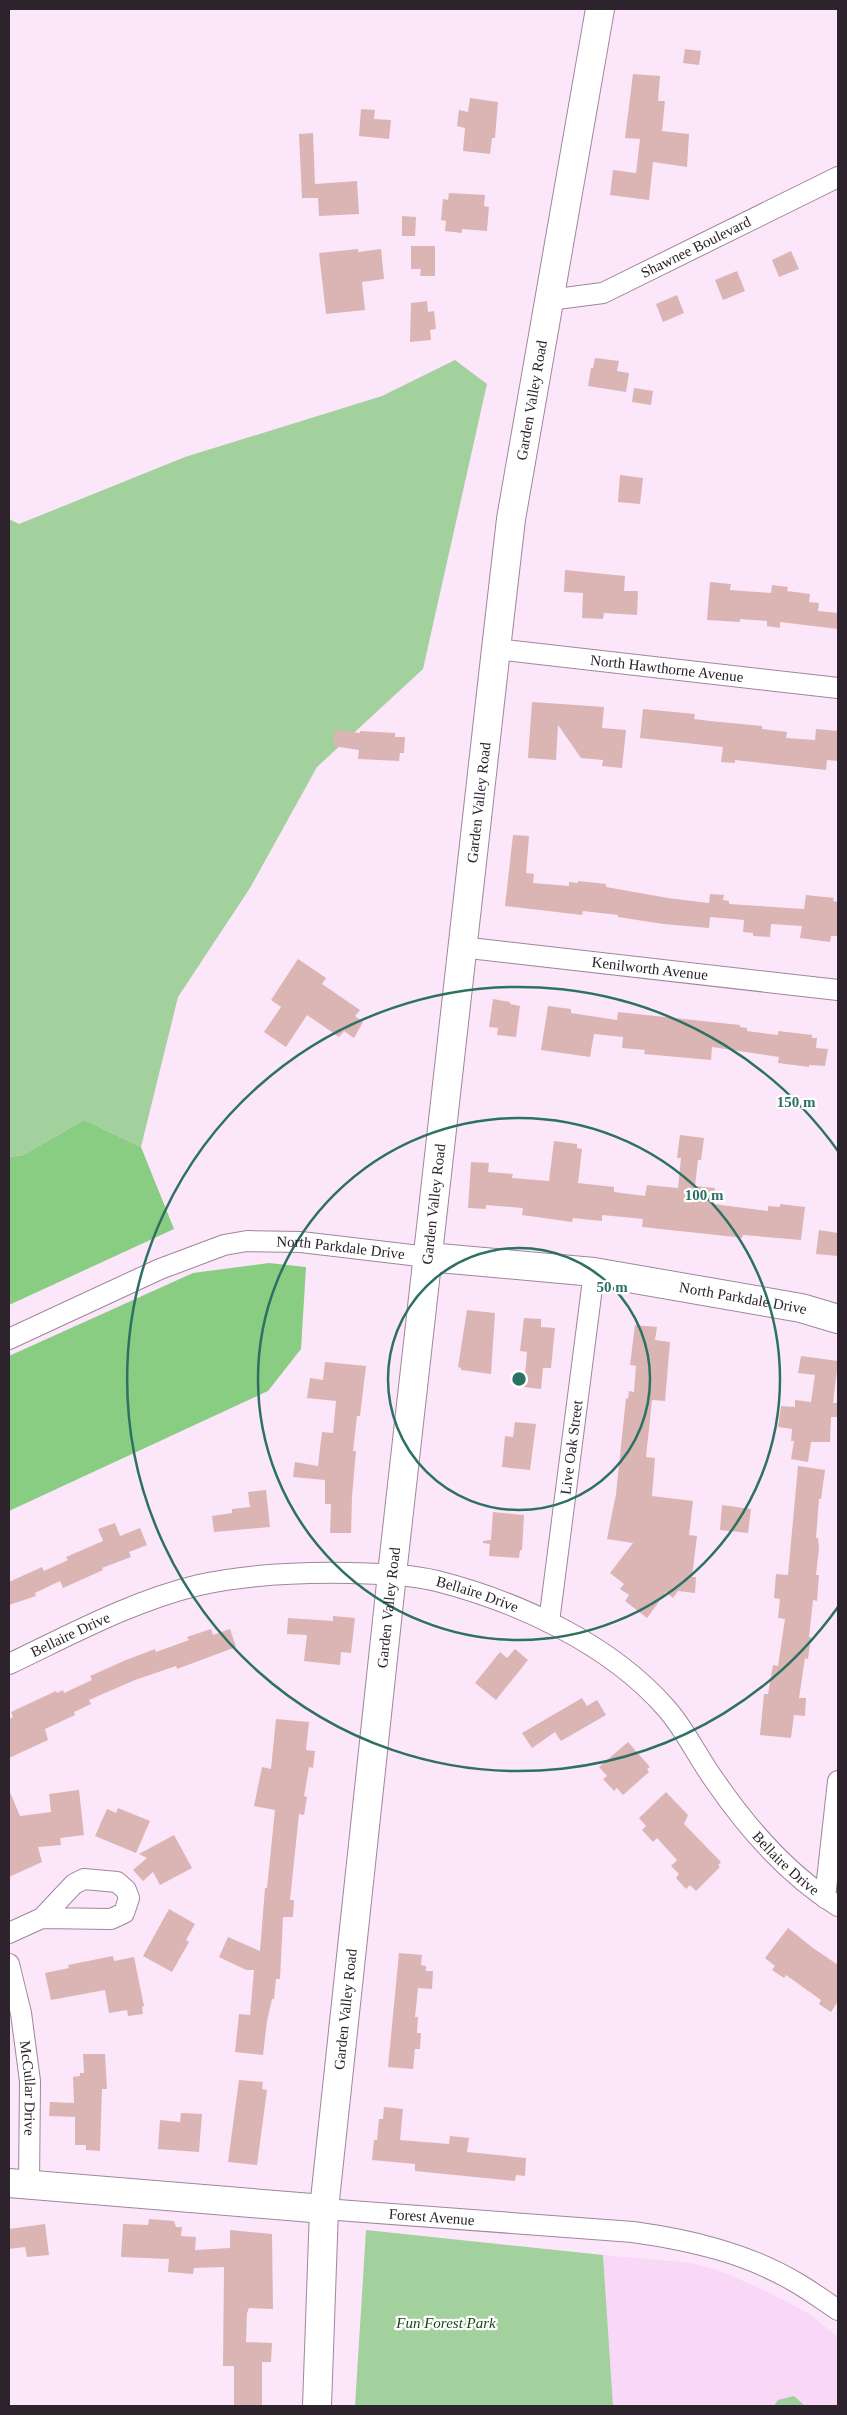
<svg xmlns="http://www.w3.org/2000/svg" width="847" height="2415" font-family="Georgia,serif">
<rect width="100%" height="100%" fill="#fce6fa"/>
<path fill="#f9d7f6" d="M603 2255 692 2263 720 2271 768 2292 809 2314 838 2337V2406H613Z"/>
<g fill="#a3d19d">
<path d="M455 360 487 384 423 669 317 767 250 888 178 997 141 1147 84 1120 23 1155 9 1157V519L19 524 185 457 382 396Z"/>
<path d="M366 2230 603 2255 613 2406H355Z"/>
<path d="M794 2396 805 2406H774L778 2400Z"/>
</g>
<g fill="#88cd81">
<path d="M84 1120 141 1147 174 1229 9 1305V1157L23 1155Z"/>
<path d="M269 1263 306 1267 301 1349 268 1391 9 1511V1356L193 1273Z"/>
</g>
<g fill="#dbb5b3">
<path d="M685 49 701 51 699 65 683 63Z"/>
<path d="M633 74 660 76 658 101H665L662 131 689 134 687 167 653 162 649 200 610 195 613 170 636 173 640 139 625 138Z"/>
<path d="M470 98 498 102 495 138H492L490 154 463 151 465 128 457 126 459 110 468 112Z"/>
<path d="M361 109 375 110 374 119 391 120 389 139 359 136Z"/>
<path d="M313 133 315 184 357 181 359 214 319 216 318 198H302L299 134Z"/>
<path d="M449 193 485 195 484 206 489 207 487 231 462 229V233L445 231 446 221 441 220 443 199 448 200Z"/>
<path d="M402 216 416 217 415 236H402Z"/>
<path d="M411 246H435V276H420L421 269H411Z"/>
<path d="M358 249V252L381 249 384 279 362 282 365 310 326 314 319 253Z"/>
<path d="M791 251 799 269 779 277 772 260Z"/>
<path d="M737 271 745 291 723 300 715 280Z"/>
<path d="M677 295 684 313 663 322 656 304Z"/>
<path d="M427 301 428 312 434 311 436 329 430 330 431 340 410 342 411 303Z"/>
<path d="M595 358 619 361 617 371 629 373 626 392 588 386 591 368H593Z"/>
<path d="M634 388 653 391 651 405 632 402Z"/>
<path d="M620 475 643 478 640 504 618 502Z"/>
<path d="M565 570 625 576 624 591H638L637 615 604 613 603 619 582 618 583 593 564 592Z"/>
<path d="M710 582 731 584 730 590 771 593 772 585 788 587 787 591 810 594 809 602 819 603 818 611 838 613V629L780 622V628L767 626V621L740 619V622L707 620Z"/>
<path d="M532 702 604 707 602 728 626 730 622 768 602 766 603 760 581 758 558 725 556 760 528 758Z"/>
<path d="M643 709 695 714 694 719 710 721 762 726V729L787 732 786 738 815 740 816 729 838 731V761L827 760 826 770 735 760V763L721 762 723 747 640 738Z"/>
<path d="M335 730 360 733V731L395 733V737H405L404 753H400L399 761 358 759 359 750 333 746Z"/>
<path d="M513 835 529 836 526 873 534 874 533 883 569 886V882L578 883V881L606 884V887L668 898 709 903 710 894 724 895 723 900 729 901V904L804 909 806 895 834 898 833 901 838 902V936H831L830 942 800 938 802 926 771 924 770 937 753 936V933L743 932 744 920 710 917 709 928 663 924 618 917V915L583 911 582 915 505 906Z"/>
<path d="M298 959 326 978 322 984 360 1010 355 1016 363 1022 354 1038 344 1031 339 1037 307 1015 286 1047 264 1032 281 1007 271 1000Z"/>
<path d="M493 999 510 1002V1004L520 1006 516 1037 497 1035 498 1028 489 1027Z"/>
<path d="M548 1006 571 1009V1013L617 1020 618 1012 740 1025V1027L747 1028V1031L778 1035V1031L812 1035V1038H817L816 1048 828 1049 825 1066 809 1065V1067L778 1063 779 1057 712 1047 711 1060 644 1054 645 1050 622 1048 623 1037 594 1034 590 1057 541 1050Z"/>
<path d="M680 1135 704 1138 701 1160H698L695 1186 715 1188 713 1204 768 1211V1206L780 1207V1204L805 1207 801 1240 743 1235 742 1238 735 1237 642 1227 643 1219 602 1215V1221L573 1218 572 1222 522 1215 523 1208 486 1205V1209L468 1208 471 1162 489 1163 488 1172 513 1174 512 1178 549 1181 554 1141 577 1144V1148L582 1149 578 1183 614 1187V1192L645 1196 647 1185 678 1188 681 1158H677Z"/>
<path d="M819 1230 838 1233V1256L816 1254Z"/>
<path d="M467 1310 495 1313 491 1374 461 1370V1368L458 1367Z"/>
<path d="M524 1318 541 1319V1327L555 1328 551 1368H543L541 1389 524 1387 527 1352 520 1351Z"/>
<path d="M635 1325 657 1327 655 1340 670 1342 665 1401 652 1400 646 1457 655 1458 652 1496 693 1501 689 1535 697 1536 692 1577H696L695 1593 678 1591 673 1598 666 1592 647 1618 625 1601 629 1595 620 1589 624 1584 610 1573 633 1543 607 1539 616 1494 626 1398 628 1399 629 1391 634 1392 636 1366 630 1365Z"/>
<path d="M801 1356 838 1361 833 1403H838V1417H831L830 1442H811L808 1462 791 1459 794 1441H791L792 1429 778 1427 781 1406 795 1407V1400L811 1402 815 1375 798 1373Z"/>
<path d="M325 1362 366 1366 360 1416H357L353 1451H356L352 1496 351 1533H330L331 1504H325V1480L293 1477 295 1462 318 1466 322 1432 333 1433 336 1401 307 1398 310 1378 323 1380Z"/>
<path d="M515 1422 536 1424 530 1470 502 1467 505 1436 513 1437Z"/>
<path d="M798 1466 825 1470 821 1499H819L816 1538H818L819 1549 816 1575H819L817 1601 813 1600 809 1637H811L808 1659 805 1658 799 1698H806L805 1716 794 1715 791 1738 760 1735 764 1694H768L773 1665 778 1666 785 1619 778 1618 780 1599 774 1598 776 1574 788 1575Z"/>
<path d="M266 1490 270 1527 214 1532 212 1516 232 1513V1509L250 1507 248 1492Z"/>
<path d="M722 1505 751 1509 748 1533 720 1530Z"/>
<path d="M493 1512 524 1515 522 1550H520L519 1558 489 1556 490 1544 483 1543V1541L491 1540Z"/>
<path d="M115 1523 120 1536 140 1528 147 1545 129 1552 131 1557 102 1568 103 1570 63 1588 60 1581 35 1593 36 1596 9 1605V1582L42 1567 44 1571 68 1560 66 1557 103 1541 98 1529Z"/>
<path d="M333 1616 355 1618 351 1653 341 1652 340 1665 304 1661 307 1635 287 1634 288 1618 333 1621Z"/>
<path d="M211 1629 213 1635 230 1629 236 1647 177 1669 176 1666 135 1680 89 1700 91 1704 74 1712 75 1715 45 1729 48 1740 9 1758V1719L13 1717 11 1712 56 1691 57 1693 63 1690 64 1693 92 1680 90 1676 126 1660 155 1649 156 1652 189 1640 187 1637Z"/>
<path d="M515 1649 528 1660 496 1700 475 1683 500 1652 507 1658Z"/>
<path d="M582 1698 587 1706 597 1700 606 1715 561 1741 555 1732 532 1748 522 1733Z"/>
<path d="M276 1719 309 1722 306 1750 315 1751 313 1768 309 1767 304 1796 307 1797 304 1815 299 1814 290 1900H294L293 1917H283L280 1979H276L274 1999H272L267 2021 263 2055 235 2052 239 2014 250 2015 254 1970H246L219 1957 228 1937 260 1951 265 1888H267L275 1810 254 1806 262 1767 271 1769Z"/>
<path d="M628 1742 650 1767 647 1769 649 1772 623 1795 617 1788 614 1791 603 1779 607 1776 599 1767Z"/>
<path d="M9 1790 20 1816 51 1812 49 1794 79 1790 84 1835 60 1838 61 1845 38 1847 42 1862 9 1877Z"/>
<path d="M666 1792 688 1815 684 1824 721 1862 718 1865 720 1867 696 1891 690 1885 686 1889 676 1878 679 1874 671 1866 677 1860 657 1838 653 1842 642 1830 646 1826 639 1818Z"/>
<path d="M118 1808 150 1821 136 1853 95 1836 107 1809 116 1813Z"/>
<path d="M174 1835 192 1868 160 1885 153 1872 143 1881 133 1870 147 1858 139 1854Z"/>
<path d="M169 1909 195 1924 186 1940 189 1942 172 1972 143 1956Z"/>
<path d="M788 1928 813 1948 838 1965V2001L831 2012 819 2004 821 2000 786 1975 784 1978 772 1970 775 1966 765 1958Z"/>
<path d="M399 1953 422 1955 421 1965 426 1966V1971H433L432 1989 418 1988 415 2017H418L417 2033H421L420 2049H415L413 2069 388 2067Z"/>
<path d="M113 1956 114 1961 134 1957 144 2006 142 2007 143 2014 128 2016 127 2010 109 2013 105 1990 51 2000 45 1973 69 1968 68 1965Z"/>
<path d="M83 2054H105L107 2089H102L100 2151 86 2150V2145H75V2117L49 2116 50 2102 74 2103 73 2077 80 2076V2073H84Z"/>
<path d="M239 2080 263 2082 262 2089 267 2090 257 2165 228 2162Z"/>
<path d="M384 2107 403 2109 400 2140 449 2144 450 2136 469 2138 467 2152 526 2158 525 2176 516 2175 515 2181 415 2171V2164L372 2160 374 2140H377L379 2119H383Z"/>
<path d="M181 2113 202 2114 199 2152 158 2149 160 2120 180 2122Z"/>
<path d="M149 2219 174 2221 176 2227H182L181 2236 196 2237 195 2250 230 2248V2230L272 2234 273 2309 249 2308 247 2313 246 2342 272 2343 271 2362H262V2406H234V2366H223L224 2267 194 2268 193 2274 168 2272 169 2259 121 2257 123 2224 148 2225Z"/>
<path d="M45 2224 49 2255 27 2257 25 2247 9 2249V2229Z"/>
</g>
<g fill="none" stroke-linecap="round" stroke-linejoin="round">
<defs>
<g id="street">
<path id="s1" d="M549 300 603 293 838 177"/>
<path id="s2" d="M496 649 838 688"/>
<path id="s3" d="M461 947 838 990"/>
<path id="s4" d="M9 1339 160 1269 224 1245 247 1241 301 1242 428 1257"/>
<path id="s5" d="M549 1622 594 1272"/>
<path id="s6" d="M9 1664C70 1635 132 1601 199 1585 249 1574 298 1572 350 1573 379 1574 409 1574 437 1581 519 1602 610 1644 666 1708 685 1729 698 1758 715 1781 748 1829 788 1875 838 1906"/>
<path d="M825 1898 838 1781"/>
<path d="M9 1933 42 1918 74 1884 84 1879 117 1882 126 1890 129 1898 124 1913 111 1919 42 1918"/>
<path id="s7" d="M9 1964 21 2013 30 2081 29 2184"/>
<path id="s8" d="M324 2209 633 2232C690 2240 747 2253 797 2283 811 2291 824 2301 838 2310"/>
</g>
<g id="secondary">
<path id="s9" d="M428 1257 594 1272 801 1308 838 1319"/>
<path d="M9 2183 324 2209"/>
<path id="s10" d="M317 2406 324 2209 392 1574 496 649 511 519 600 9"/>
</g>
</defs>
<use href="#street" stroke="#9f869d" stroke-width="22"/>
<use href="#secondary" stroke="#9f869d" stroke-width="30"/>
<use href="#street" stroke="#fff" stroke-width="20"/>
<use href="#secondary" stroke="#fff" stroke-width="28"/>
</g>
<g fill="none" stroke="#2d7164" stroke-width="2.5">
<circle cx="519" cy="1379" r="131"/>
<circle cx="519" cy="1379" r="261"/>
<path d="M838 1607A392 392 0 1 1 838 1151"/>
</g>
<g text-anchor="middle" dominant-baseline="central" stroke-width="4.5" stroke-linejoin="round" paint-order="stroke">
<g font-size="15" fill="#2d232c" stroke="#fff">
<text stroke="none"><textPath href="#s1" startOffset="158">Shawnee Boulevard</textPath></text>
<text stroke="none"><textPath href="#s10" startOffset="2018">Garden Valley Road</textPath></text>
<text stroke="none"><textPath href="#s2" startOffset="172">North Hawthorne Avenue</textPath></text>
<text stroke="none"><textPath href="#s10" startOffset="1612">Garden Valley Road</textPath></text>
<text stroke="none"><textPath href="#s3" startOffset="190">Kenilworth Avenue</textPath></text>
<text stroke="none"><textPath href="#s10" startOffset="1208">Garden Valley Road</textPath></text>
<text stroke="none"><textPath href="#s4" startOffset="352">North Parkdale Drive</textPath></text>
<text stroke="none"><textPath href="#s9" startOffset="318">North Parkdale Drive</textPath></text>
<text stroke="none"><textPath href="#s5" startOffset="176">Live Oak Street</textPath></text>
<text stroke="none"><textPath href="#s6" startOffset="488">Bellaire Drive</textPath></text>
<text stroke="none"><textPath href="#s10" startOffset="802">Garden Valley Road</textPath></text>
<text stroke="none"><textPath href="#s6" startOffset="68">Bellaire Drive</textPath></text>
<text stroke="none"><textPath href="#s6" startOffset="908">Bellaire Drive</textPath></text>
<text stroke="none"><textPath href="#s10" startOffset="398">Garden Valley Road</textPath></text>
<text stroke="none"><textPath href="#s7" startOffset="126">McCullar Drive</textPath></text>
<text stroke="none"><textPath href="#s8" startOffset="108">Forest Avenue</textPath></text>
</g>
<g font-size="15" font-style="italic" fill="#184614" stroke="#fff">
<text x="446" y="2323">Fun Forest Park</text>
</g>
</g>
<circle cx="519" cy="1379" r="8" fill="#2d7164" stroke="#fff" stroke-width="2.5"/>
<g font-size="15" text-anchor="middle" font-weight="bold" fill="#2d7164" stroke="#fff" stroke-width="4.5" stroke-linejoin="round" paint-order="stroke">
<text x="796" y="1107">150 m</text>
<text x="704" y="1200">100 m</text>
<text x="612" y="1292">50 m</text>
</g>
<rect width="847" height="2415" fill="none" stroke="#2d232c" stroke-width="20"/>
</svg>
